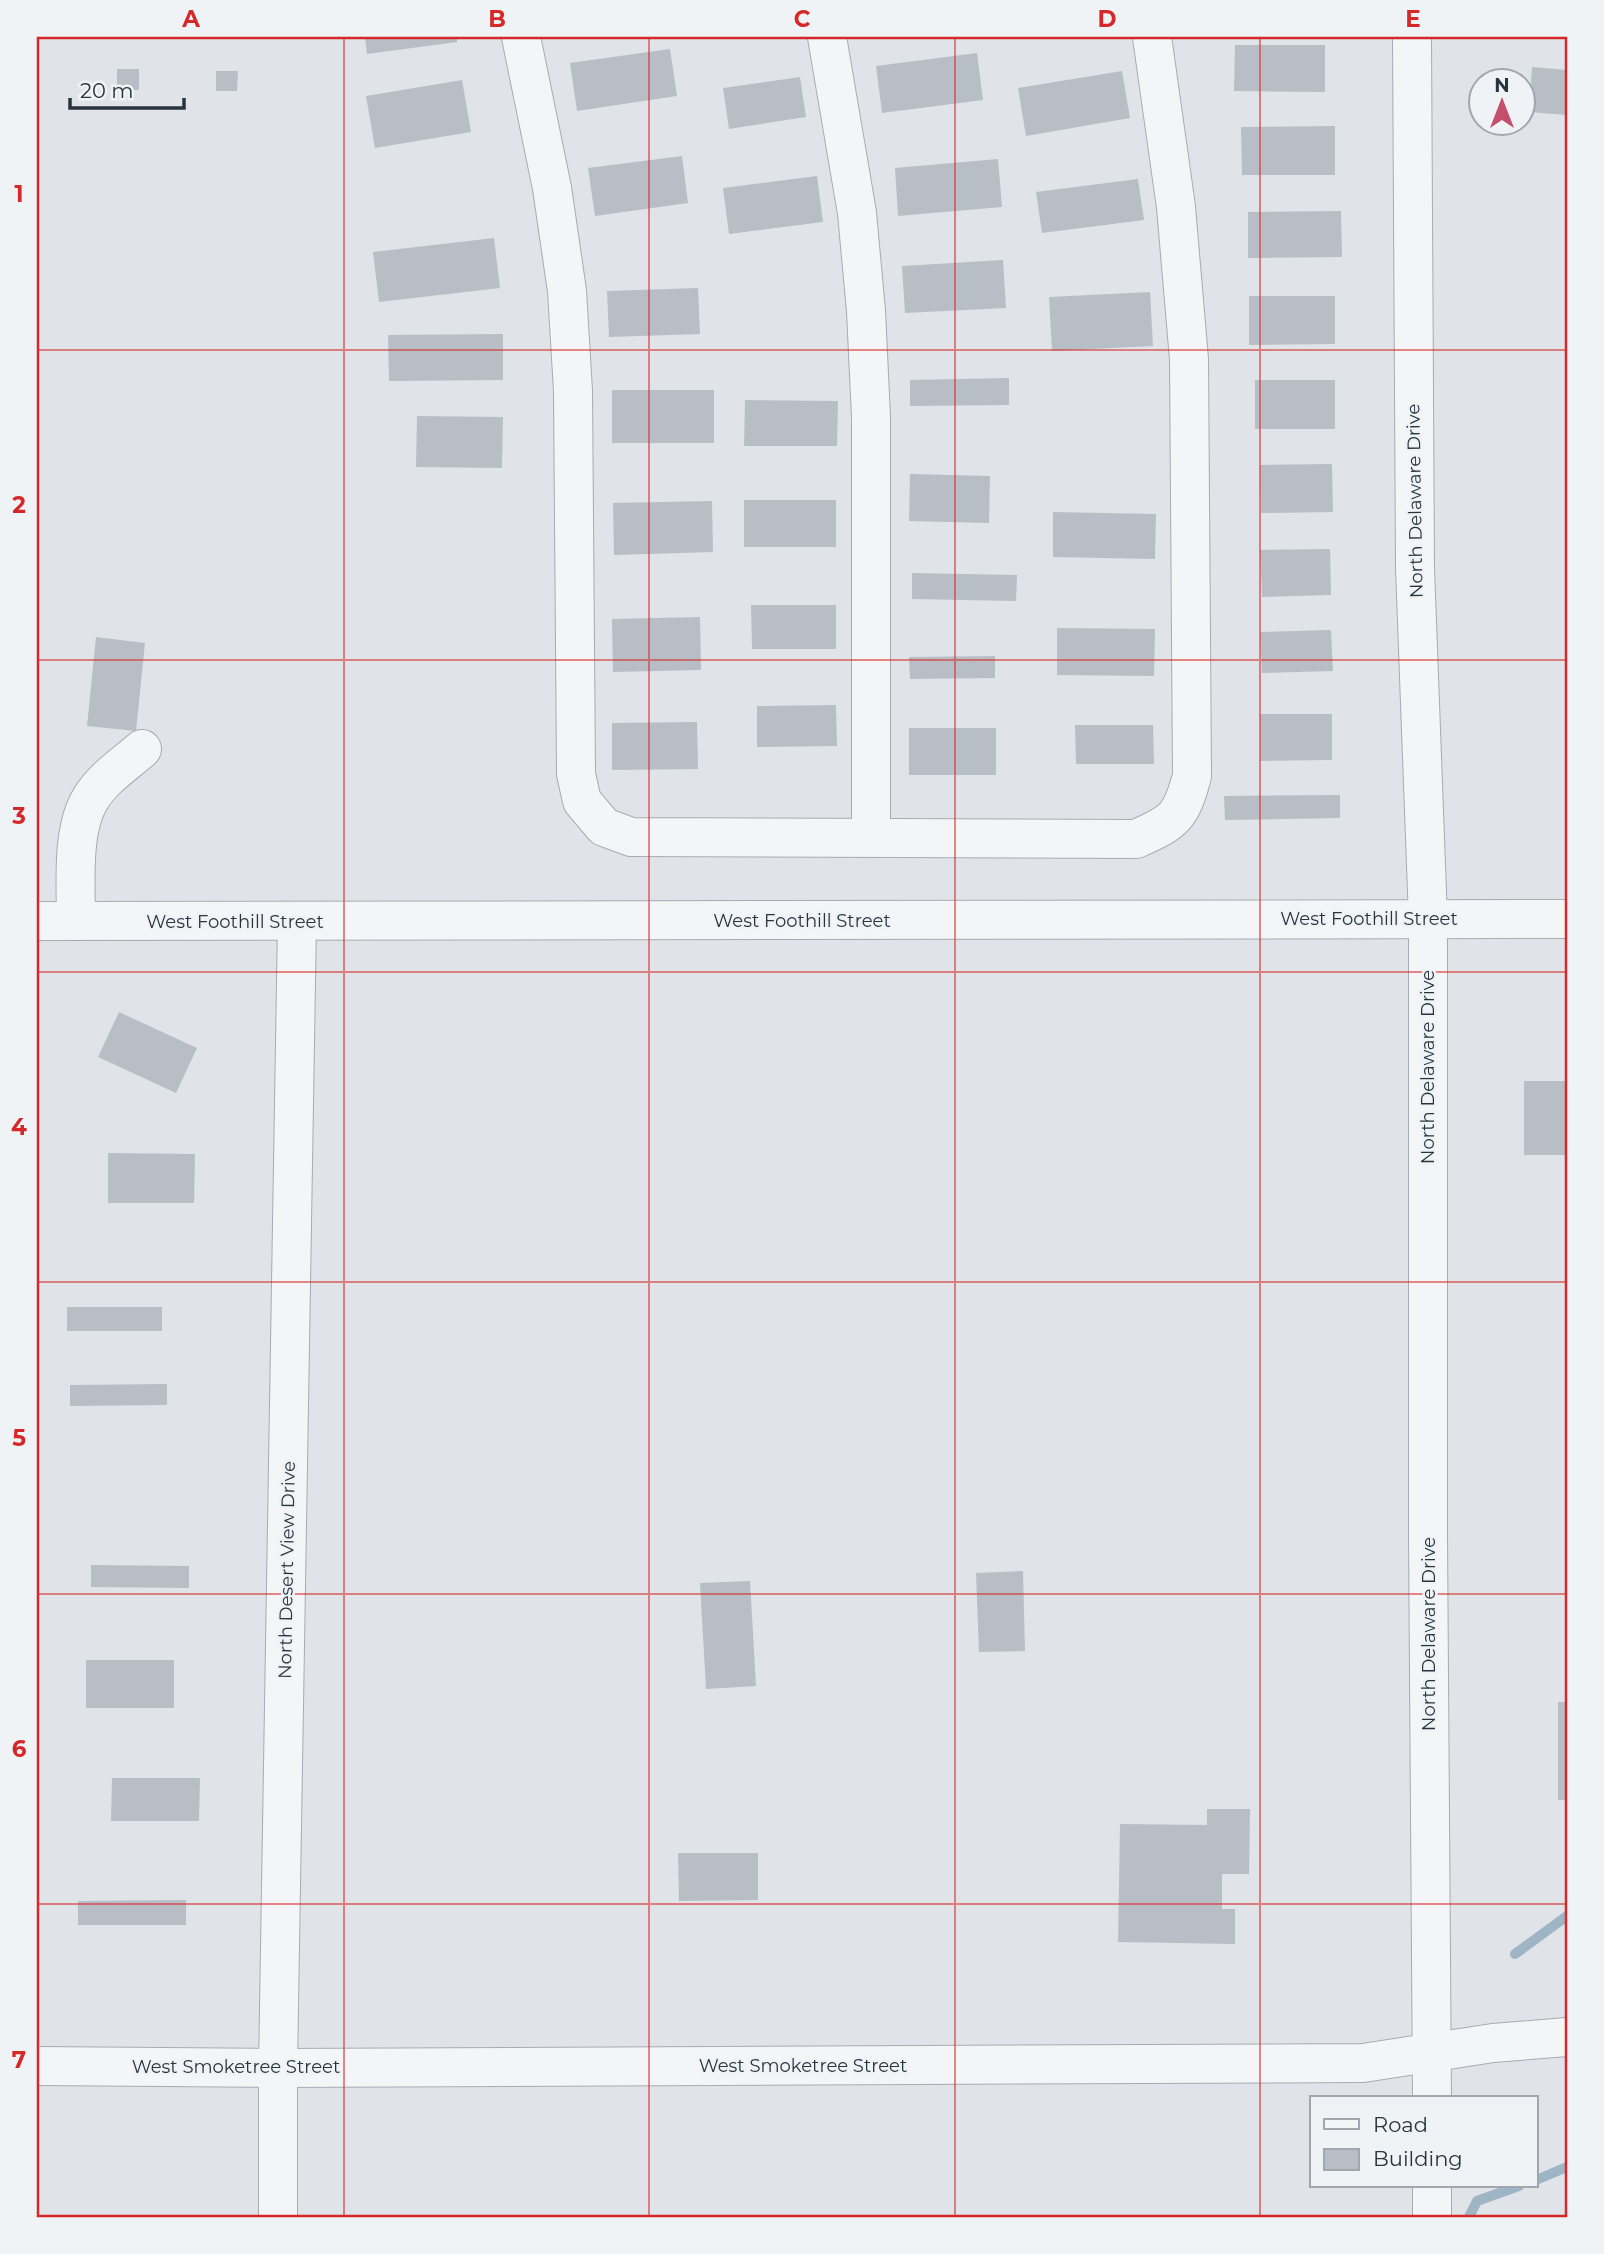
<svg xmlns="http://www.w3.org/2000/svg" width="1604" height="2254" font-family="Montserrat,sans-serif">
<rect width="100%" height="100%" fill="#e0e4e8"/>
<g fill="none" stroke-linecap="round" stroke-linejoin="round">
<g stroke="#9eb5c6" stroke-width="10">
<path d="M1515 1954 1567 1916"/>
<path d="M1536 2180 1567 2167"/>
<path d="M1469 2217 1477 2201 1519 2186"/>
</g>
</g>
<g fill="#b8bec5">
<path d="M365 37H457V42L367 54Z"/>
<path d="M1235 45H1325V92L1234 91Z"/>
<path d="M670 49 677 96 577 111 570 63Z"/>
<path d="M977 53 983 100 882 113 876 66Z"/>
<path d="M1532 67 1567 70V115L1529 112Z"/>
<rect x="117" y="69" width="22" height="21"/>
<path d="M216 71H238L237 91H216Z"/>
<path d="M1122 71 1130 118 1026 136 1018 88Z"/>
<path d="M800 77 806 117 729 129 723 88Z"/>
<path d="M462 80 471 132 375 148 366 96Z"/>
<path d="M1335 126V175H1242L1241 127Z"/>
<path d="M682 156 688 203 595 216 588 168Z"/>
<path d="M998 159 1002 207 898 216 895 168Z"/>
<path d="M817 176 823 222 729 234 723 188Z"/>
<path d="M1138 179 1144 220 1042 233 1036 192Z"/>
<path d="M1341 211 1342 257 1248 258V212Z"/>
<path d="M494 238 500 288 379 302 373 252Z"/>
<path d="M1003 260 1006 308 905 313 902 266Z"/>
<path d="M698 288 700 334 609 337 607 291Z"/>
<path d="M1150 292 1153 346 1052 351 1049 297Z"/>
<path d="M1249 296H1335V344L1249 345Z"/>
<path d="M503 334V380L389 381 388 335Z"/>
<path d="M1009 378V405L910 406V380Z"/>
<rect x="1255" y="380" width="80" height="49"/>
<rect x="612" y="390" width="102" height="53"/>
<path d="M745 400 838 401 837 446H744Z"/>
<path d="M417 416 503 417 502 468 416 467Z"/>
<path d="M1332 464 1333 512 1261 513 1260 465Z"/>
<path d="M910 474 990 476 989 523 909 521Z"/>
<rect x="744" y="500" width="92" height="47"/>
<path d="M712 501 713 552 614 555 613 503Z"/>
<path d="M1053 512 1156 514 1155 559 1053 557Z"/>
<path d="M1330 549 1331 595 1262 597 1260 550Z"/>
<path d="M912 573 1017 575 1016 601 912 599Z"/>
<path d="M751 605H836V649H752Z"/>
<path d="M700 617 701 670 613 672 612 619Z"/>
<path d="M1057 628 1155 629 1154 676 1057 675Z"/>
<path d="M1331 630 1333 671 1262 673 1260 632Z"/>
<path d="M96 637 145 643 136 731 87 726Z"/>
<path d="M995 656V678L910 679 909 657Z"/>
<path d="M836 705 837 746 757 747V706Z"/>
<path d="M1260 714H1332V760L1260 761Z"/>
<path d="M697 722 698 769 612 770V723Z"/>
<path d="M1075 725H1153L1154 764H1076Z"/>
<rect x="909" y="728" width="87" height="47"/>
<path d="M1340 795V818L1225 820 1224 796Z"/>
<path d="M119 1012 197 1048 176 1093 98 1057Z"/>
<rect x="1524" y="1081" width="43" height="74"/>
<path d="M108 1153 195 1154 194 1203H108Z"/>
<rect x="67" y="1307" width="95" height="24"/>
<path d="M167 1384V1405L70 1406V1385Z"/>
<path d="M91 1565 189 1566V1588L91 1587Z"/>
<path d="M1023 1571 1025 1651 979 1652 976 1573Z"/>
<path d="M750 1581 756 1686 706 1689 700 1583Z"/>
<rect x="86" y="1660" width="88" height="48"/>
<rect x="1558" y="1702" width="9" height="98"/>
<path d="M112 1778H200L199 1821H111Z"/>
<path d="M1207 1809H1250L1249 1874H1222V1909H1235V1944L1118 1942 1120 1824 1207 1825Z"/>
<path d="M678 1853H758V1900L679 1901Z"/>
<path d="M186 1900V1925H78V1901Z"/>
</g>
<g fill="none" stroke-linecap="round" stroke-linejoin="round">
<defs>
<g id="minor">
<path d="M521 37 552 188 567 291 573 391 576 774 582 801 604 827 631 837 1136 839C1175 822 1181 817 1192 776L1189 359 1176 207 1152 37"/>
<path d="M827 37 857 213 866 311 871 417V837"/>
<path d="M1412 37 1415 568 1428 919V1534L1432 2098"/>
<path d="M37 921 1567 919"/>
<path d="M76 921C76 885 71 829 91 798 102 779 125 764 142 749"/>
<path d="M37 2066 278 2068 1363 2063 1493 2043 1567 2037"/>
<path d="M1432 2186V2217"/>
<path d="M278 2217V2068L297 922"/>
</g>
</defs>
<use href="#minor" stroke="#a6acb2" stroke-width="40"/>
<use href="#minor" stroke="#f3f5f7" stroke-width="38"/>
</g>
<path fill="none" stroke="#d62828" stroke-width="2" stroke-opacity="0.55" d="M344 37V2217M649 37V2217M955 37V2217M1260 37V2217M37 350H1567M37 660H1567M37 972H1567M37 1282H1567M37 1594H1567M37 1904H1567"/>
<g text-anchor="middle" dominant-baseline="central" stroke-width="5" stroke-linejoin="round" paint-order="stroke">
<g font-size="18" fill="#2a343e" stroke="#f0f3f6">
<text transform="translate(1415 501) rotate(-91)">North Delaware Drive</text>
<text x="1369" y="919">West Foothill Street</text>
<text x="802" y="921">West Foothill Street</text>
<text x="235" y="922">West Foothill Street</text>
<text transform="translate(1428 1067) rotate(-90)">North Delaware Drive</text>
<text transform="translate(287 1570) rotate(-89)">North Desert View Drive</text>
<text transform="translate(1429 1634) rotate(-90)">North Delaware Drive</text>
<text x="803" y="2066">West Smoketree Street</text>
<text x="236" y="2067">West Smoketree Street</text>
</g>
</g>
<rect width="1604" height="2254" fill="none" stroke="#f0f3f6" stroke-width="77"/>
<rect x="1310" y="2096" width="228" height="91" fill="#f0f3f6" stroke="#a1a7ac" stroke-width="2"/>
<rect x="1324" y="2119" width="35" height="10" fill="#f3f5f7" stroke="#a1a7ac" stroke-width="2"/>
<text x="1373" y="2132" font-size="21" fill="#2a343e">Road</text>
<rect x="1324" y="2149" width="35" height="21" fill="#b8bec5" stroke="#a1a7ac" stroke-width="2"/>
<text x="1373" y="2166" font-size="21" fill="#2a343e">Building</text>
<g transform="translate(1502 102)"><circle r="33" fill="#f0f3f6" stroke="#a1a7ac" stroke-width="2"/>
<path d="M0-5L12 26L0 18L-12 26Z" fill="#c44e6c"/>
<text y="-10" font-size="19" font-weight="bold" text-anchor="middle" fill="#2a343e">N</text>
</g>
<path d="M70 98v10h114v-10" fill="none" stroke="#2a343e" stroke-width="3.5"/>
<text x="80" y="98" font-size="21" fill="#2a343e" stroke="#f0f3f6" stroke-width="5" paint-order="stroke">20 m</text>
<rect x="38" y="38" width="1528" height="2178" fill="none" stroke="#d62828" stroke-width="2.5"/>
<g font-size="23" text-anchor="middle" font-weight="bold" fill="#d62828">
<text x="191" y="27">A</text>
<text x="497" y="27">B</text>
<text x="802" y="27">C</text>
<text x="1107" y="27">D</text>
<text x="1413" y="27">E</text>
<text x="19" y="202">1</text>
<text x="19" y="513">2</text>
<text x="19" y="824">3</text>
<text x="19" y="1135">4</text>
<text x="19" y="1446">5</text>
<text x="19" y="1757">6</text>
<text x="19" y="2068">7</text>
</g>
</svg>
